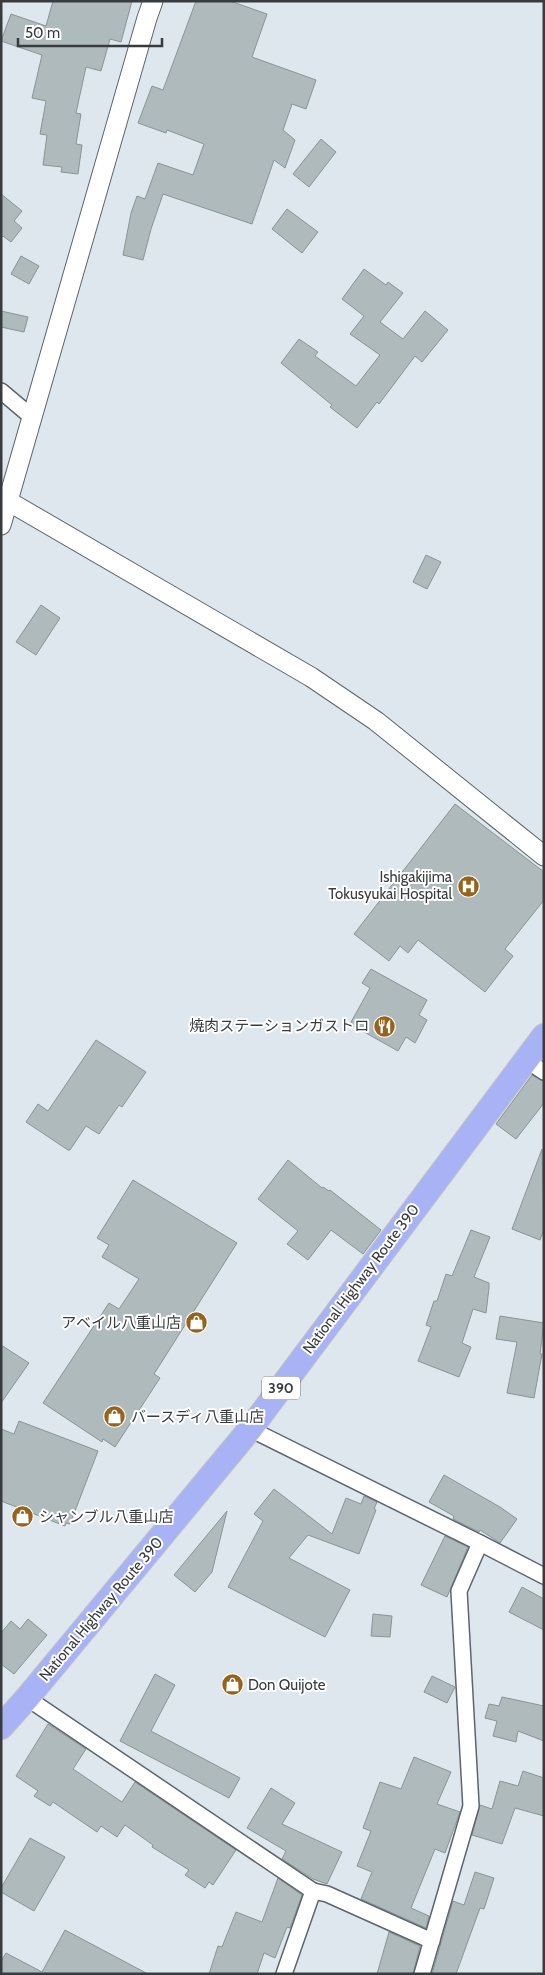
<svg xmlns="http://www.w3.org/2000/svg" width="545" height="1975" font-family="Cabin,'Noto Sans JP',sans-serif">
<rect width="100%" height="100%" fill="#dfe7ee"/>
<g fill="#afbabc" stroke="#899495">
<path d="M53 1H132L121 42 110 39 101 71 86 67 76 113 81 114 76 144 82 145 78 174 61 172 62 167 43 165 47 135 40 134 46 101 32 98 42 55 1 41 11 14 46 26Z"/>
<path d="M196 1H230L267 14 252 57 316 80 306 109 292 104 283 130 295 140 285 168 274 160 252 224 163 194 151 229 143 260 123 255 131 213 137 196 145 199 158 163 193 175 204 144 167 130 166 133 138 123 152 86 163 90Z"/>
<path d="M321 139 336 152 309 187 293 174Z"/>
<path d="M1 194 22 211 14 221 22 228 11 242 3 236 1 238Z"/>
<path d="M287 209 318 232 302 253 272 229Z"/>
<path d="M21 256 39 266 29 284 11 274Z"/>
<path d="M364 269 386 285 388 282 403 293 380 322 403 339 425 311 448 330 422 362 415 356 379 404 377 402 357 428 330 407 332 405 281 363 299 339 318 352 315 356 356 386 380 355 350 334 364 316 342 299Z"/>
<path d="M1 311 28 317 24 332 1 327Z"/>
<path d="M426 555 441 562 427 589 413 582Z"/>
<path d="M41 605 60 618 36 655 16 642Z"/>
<path d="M455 804 544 872V900L505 949 513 956 485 992 418 940 408 953 400 946 389 961 354 934Z"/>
<path d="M371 969 427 1000 419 1015 427 1020 415 1043 406 1037 398 1051 350 1024 370 988 362 983Z"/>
<path d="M96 1040 146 1072 122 1107 119 1105 99 1134 86 1126 70 1150H68L26 1122 38 1104 48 1111Z"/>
<path d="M532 1075 544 1081V1103L516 1139 496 1124Z"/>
<path d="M542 1149 544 1229 540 1240 512 1229Z"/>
<path d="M288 1160 322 1188 323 1187 329 1191 330 1190 381 1230 363 1254 331 1230 308 1260 287 1244 298 1231 258 1199Z"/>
<path d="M133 1180 237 1243 154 1374 160 1378 115 1447 103 1439 102 1442 43 1403 109 1303 119 1309 139 1279 102 1257 109 1245 97 1238Z"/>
<path d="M471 1230 490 1237 474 1277 489 1283V1288L486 1313 473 1309 462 1343 471 1347 459 1377 418 1361 431 1327 426 1325 434 1301H437L446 1274 452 1276Z"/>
<path d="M500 1316 544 1323 540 1354H542L534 1398 507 1393 517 1342 496 1339Z"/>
<path d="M1 1345 29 1363 1 1403Z"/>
<path d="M19 1421 98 1451 70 1524 66 1523 65 1526 1 1501V1429L14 1434Z"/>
<path d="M444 1475 500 1507 517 1519 500 1543 480 1530 479 1532 453 1519 454 1516 429 1502Z"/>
<path d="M274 1489 332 1534 346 1498 361 1504 364 1496 377 1502 374 1509 376 1510 359 1554 308 1535 289 1558 350 1590 325 1637 228 1587 263 1521 254 1514Z"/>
<path d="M227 1511 212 1572 195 1592 174 1575Z"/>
<path d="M445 1536 468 1547 447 1597 421 1585Z"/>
<path d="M522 1587 544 1599V1630L509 1612Z"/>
<path d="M373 1614 392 1616 390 1637 371 1636Z"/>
<path d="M28 1619 47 1635 14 1674 1 1664V1633L11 1621 20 1629Z"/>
<path d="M155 1674 175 1685 151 1731 240 1778 229 1798 120 1741Z"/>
<path d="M432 1676 455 1687 447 1703 424 1692Z"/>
<path d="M502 1697 544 1706V1741L518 1731 516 1742 493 1736 497 1721 485 1718 489 1704 499 1706Z"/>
<path d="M48 1724 86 1749 73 1769 122 1802 135 1782 236 1850 213 1885 209 1882 205 1888 185 1875 189 1870 152 1847 153 1845 125 1825 117 1837 101 1826 97 1832 53 1802 50 1806 34 1796 38 1791 16 1776Z"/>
<path d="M414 1757 451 1772 437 1804 460 1812 445 1853 435 1849 411 1908 429 1916 426 1928 361 1899 372 1872 357 1866 371 1831 363 1828 380 1782 401 1789Z"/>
<path d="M523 1771 544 1778V1816L515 1808 502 1844 472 1835 480 1805 492 1809 500 1781 518 1786Z"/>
<path d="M271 1788 295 1803 282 1824 342 1852 327 1884 313 1879 282 1859 286 1851 247 1828Z"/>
<path d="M30 1838 65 1857 34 1911 1 1892V1888Z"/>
<path d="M475 1872 494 1878 484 1909 480 1908 456 1974H432L453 1901 464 1905Z"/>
<path d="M278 1878 302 1895 290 1928 287 1927 275 1958 264 1953 257 1974H209L218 1946 222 1947 236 1912 262 1922Z"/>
<path d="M65 1930 148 1974H1V1961L6 1953 42 1972Z"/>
<path d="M389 1932 420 1946 413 1974H377Z"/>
</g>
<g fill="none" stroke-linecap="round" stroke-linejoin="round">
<defs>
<g id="minor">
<path d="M1 391 33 418"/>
<path d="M525 1059 544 1072"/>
<path d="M250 1429 480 1543 544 1576"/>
<path d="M27 1698 313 1891 284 1974"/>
<path d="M313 1891 327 1894 432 1941"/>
<path d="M422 1974 471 1806 459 1591 480 1543"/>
</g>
<g id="tertiary">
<path d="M1 497 311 677 376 721 544 856"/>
<path d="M1 525 147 18 153 1"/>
</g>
<path id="trunk" d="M1 1727 27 1698 250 1429 544 1036"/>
</defs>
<use href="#minor" stroke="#5e656b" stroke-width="18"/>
<use href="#tertiary" stroke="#5e656b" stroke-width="21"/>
<use href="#trunk" stroke="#c3c4c5" stroke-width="26"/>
<use href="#minor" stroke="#fff" stroke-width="15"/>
<use href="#tertiary" stroke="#fff" stroke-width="19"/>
<use href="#trunk" stroke="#a7b3f4" stroke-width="24"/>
</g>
<defs>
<symbol id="hospital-disc" viewBox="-11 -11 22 22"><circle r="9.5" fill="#98621b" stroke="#fff"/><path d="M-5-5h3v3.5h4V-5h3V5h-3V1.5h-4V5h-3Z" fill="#fff"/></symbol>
<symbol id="restaurant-disc" viewBox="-11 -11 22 22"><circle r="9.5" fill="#98621b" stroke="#fff"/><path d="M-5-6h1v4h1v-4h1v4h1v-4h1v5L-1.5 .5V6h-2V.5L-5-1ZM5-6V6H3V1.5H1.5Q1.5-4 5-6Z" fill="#fff"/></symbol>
<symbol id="shop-disc" viewBox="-11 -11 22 22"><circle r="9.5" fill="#98621b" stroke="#fff"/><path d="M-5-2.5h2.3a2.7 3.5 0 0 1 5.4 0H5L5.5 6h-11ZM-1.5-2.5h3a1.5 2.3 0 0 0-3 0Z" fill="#fff"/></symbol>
</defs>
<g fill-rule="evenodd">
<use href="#hospital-disc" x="456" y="874" width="25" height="25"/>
<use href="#restaurant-disc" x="372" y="1014" width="25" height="25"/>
<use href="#shop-disc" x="184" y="1310" width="25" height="25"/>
<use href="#shop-disc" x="102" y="1404" width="25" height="25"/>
<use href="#shop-disc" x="10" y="1504" width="25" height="25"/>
<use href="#shop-disc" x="220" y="1672" width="25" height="25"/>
</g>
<g text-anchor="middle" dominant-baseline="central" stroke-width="4" stroke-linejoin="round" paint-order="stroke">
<rect fill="#fff" stroke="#747678" stroke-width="1" x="262" y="1376.5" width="38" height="23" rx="4"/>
<g font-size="14" font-weight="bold" fill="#383c3e">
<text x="281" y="1388">390</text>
</g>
<g font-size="15" fill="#383c3e" stroke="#fff" text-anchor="end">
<text x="452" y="877">Ishigakijima<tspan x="452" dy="17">Tokusyukai Hospital</tspan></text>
<text x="369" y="1026">焼肉ステーションガストロ</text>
<text x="181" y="1323">アベイル八重山店</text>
<text x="131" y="1417" text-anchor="start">バースディ八重山店</text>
<text x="39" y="1517" text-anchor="start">シャンブル八重山店</text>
<text x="248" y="1685" text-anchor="start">Don Quijote</text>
</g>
<g font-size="15" fill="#383c3e" stroke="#fff">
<text transform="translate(361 1279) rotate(-53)">National Highway Route 390</text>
<text transform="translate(101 1609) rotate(-50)">National Highway Route 390</text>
</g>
</g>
<rect width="545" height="1975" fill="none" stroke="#383c3e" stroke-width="5"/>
<path d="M18 38v8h144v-8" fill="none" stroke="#383c3e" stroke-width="2.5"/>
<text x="25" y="38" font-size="15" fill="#383c3e" stroke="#ffffff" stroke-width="4" paint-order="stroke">50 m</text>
</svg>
